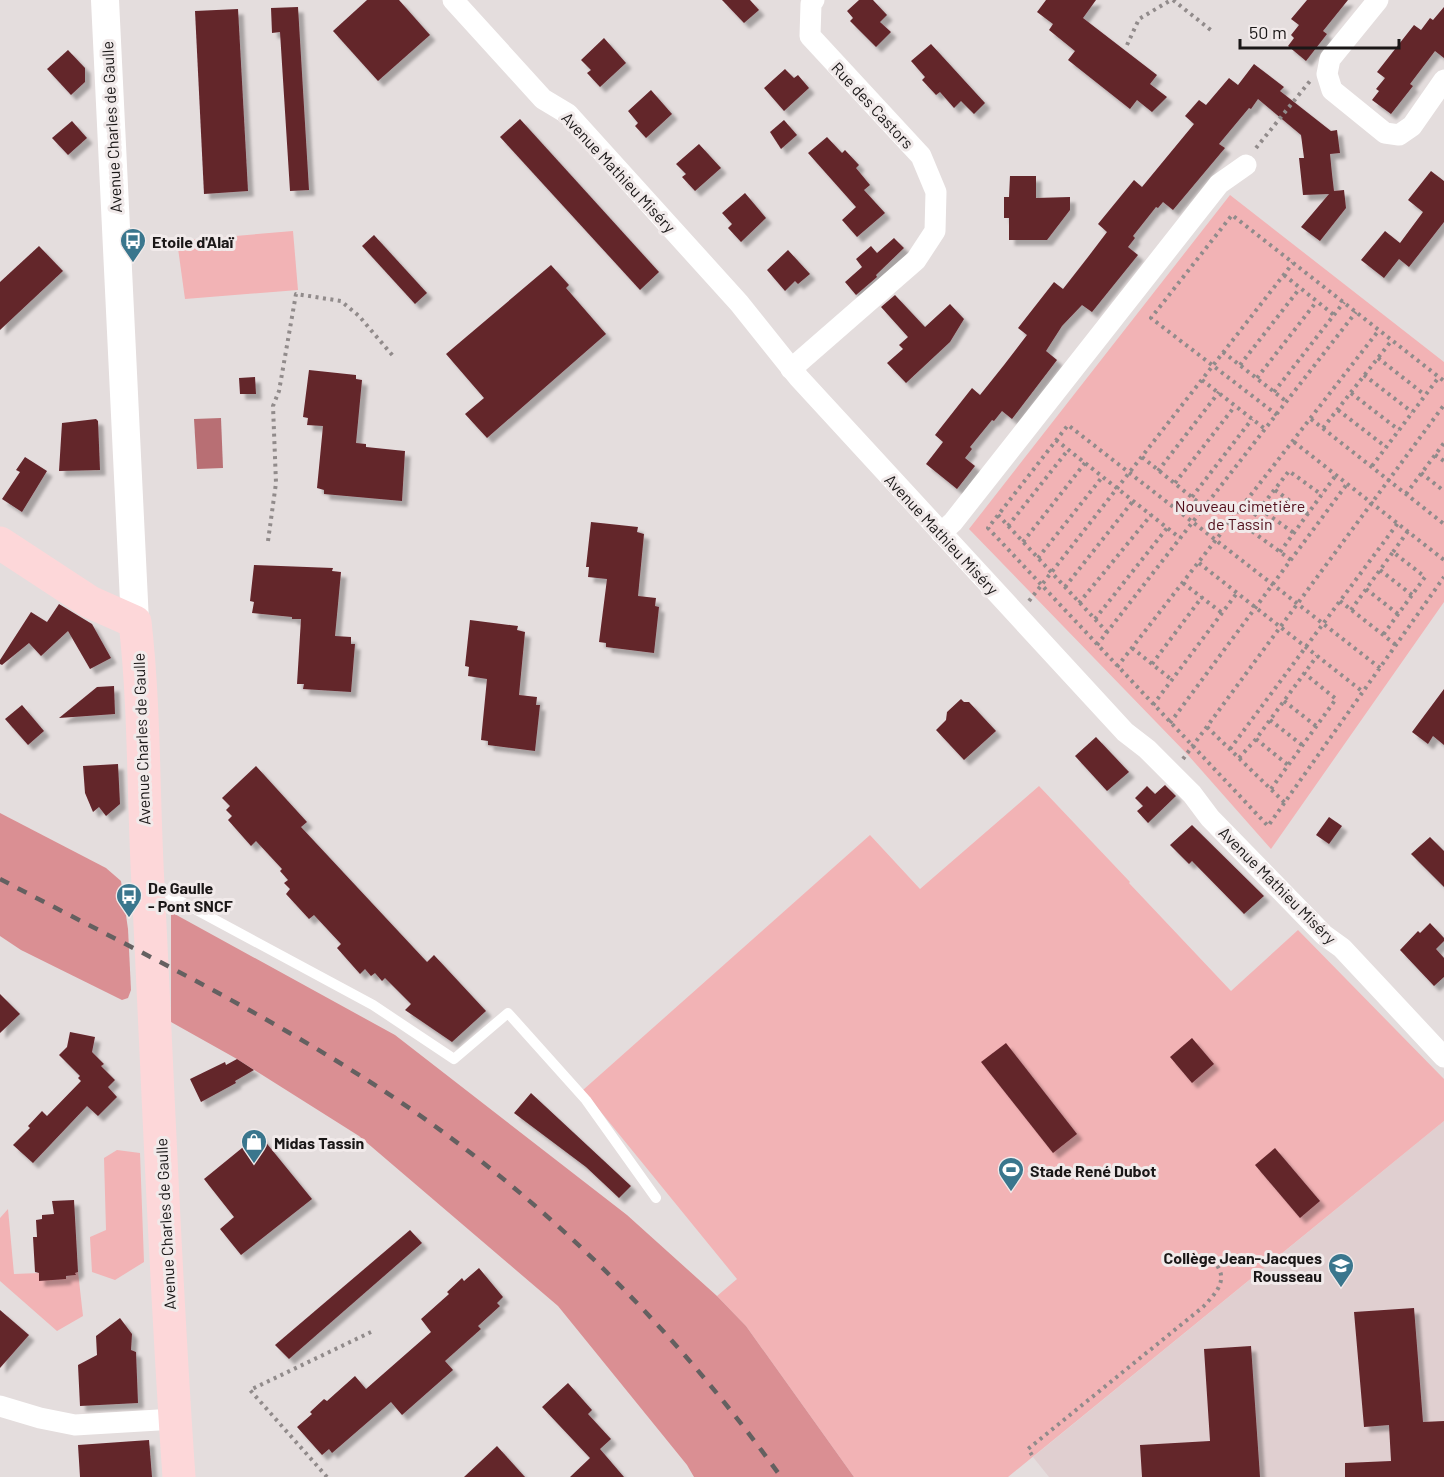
<svg xmlns="http://www.w3.org/2000/svg" width="1444" height="1477" font-family="Barlow,sans-serif">
<defs>
<filter id="shadow"><feDropShadow dx="5.5" dy="5.5" stdDeviation="1.5" flood-color="#0004"/></filter>
</defs>
<rect width="100%" height="100%" fill="#e4dddd"/>
<path fill="#e0cfd0" d="M1444 1121V1477H1049L1033 1457Z"/>
<g fill="#f2b3b5">
<path d="M1230 195 1444 362V602L1271 849 1188 755 969 529Z"/>
<path d="M293 231 298 290 185 299 177 241Z"/>
<path d="M1039 786 1130 882 1129 883 1231 991 1298 930 1444 1079V1121L1008 1477H854L746 1326 717 1296 737 1279 583 1090 870 835 920 889Z"/>
<path d="M117 1150 140 1153 144 1262 115 1280 92 1272 90 1237 106 1230 104 1158Z"/>
<path d="M8 1209 14 1274 39 1273V1281L75 1275V1273L78 1272 83 1316 57 1331 0 1281V1218Z"/>
</g>
<g fill="#da8f93">
<path d="M0 813 106 868 121 881 128 929 131 990 128 998 122 1000 21 950 0 936Z"/>
<path d="M171 912 395 1035 627 1215 717 1296 746 1326 854 1477H694L687 1465 558 1306 359 1136 237 1059 171 1022Z"/>
</g>
<path fill="#b86f74" d="M221 418 223 468 197 469 194 419Z"/>
<g fill="#64252c" filter="url(#shadow)">
<path d="M367 0H399L430 35 378 81 333 31Z"/>
<path d="M722 0H750L759 10 744 23Z"/>
<path d="M859 0H873L887 15 880 22 891 32 876 47 850 21 853 18 847 11Z"/>
<path d="M1046 0H1096L1083 18 1157 75 1150 84 1167 97 1152 112 1137 100 1130 109 1068 60 1075 51 1049 30 1053 24 1037 12Z"/>
<path d="M1307 0H1348L1323 31 1327 34 1306 61 1288 46 1294 38 1291 35 1299 25 1291 19Z"/>
<path d="M298 7 309 190 290 191 280 32 272 33 271 8Z"/>
<path d="M1444 7V58L1435 51 1410 84 1413 86 1391 114 1372 100 1379 91 1376 89 1385 78 1377 72 1414 25 1421 30 1430 18 1433 20Z"/>
<path d="M238 9 248 191 204 194 195 11Z"/>
<path d="M604 38 626 63 600 87 587 73 591 70 581 60Z"/>
<path d="M931 44 985 103 974 114 961 101 954 108 940 92 936 95 922 80 925 77 911 61Z"/>
<path d="M68 50 85 68V82L71 95 47 69Z"/>
<path d="M1254 64 1284 87 1280 91 1331 131 1337 130 1340 153 1330 154 1332 174 1334 191 1344 190 1346 208 1320 241 1301 227 1329 194 1303 195 1299 158H1304L1301 135 1258 99 1251 109 1249 108 1219 144 1225 148 1173 210 1163 202 1158 208 1156 207 1133 236 1135 238 1128 247 1138 255 1092 312 1082 305 1062 326 1046 351 1057 360 1012 419 1002 411 994 421 992 420 970 447 972 449 965 458 975 466 957 489 926 464 943 442 935 435 972 388 980 395 1004 365 1027 335 1018 328 1054 282 1063 289 1088 257 1107 232 1098 224 1134 180 1142 187 1194 124 1185 116 1199 100 1206 105 1229 78 1238 85Z"/>
<path d="M785 69 794 78 798 75 809 88 784 111 764 88Z"/>
<path d="M651 90 672 114 646 138 635 126 638 123 628 111Z"/>
<path d="M520 119 659 272 640 290 500 137Z"/>
<path d="M784 120 797 135 781 149 770 132Z"/>
<path d="M72 121 87 138 68 155 52 138Z"/>
<path d="M827 137 842 153 845 150 859 165 856 168 870 185 864 190 885 213 857 237 842 220 856 207 808 153Z"/>
<path d="M699 144 721 168 695 191 682 177 686 174 676 164Z"/>
<path d="M1431 171 1444 181V222L1409 267 1399 259 1384 278 1361 260 1385 231 1400 243 1423 212 1408 200Z"/>
<path d="M1010 176H1036V198L1070 197V210L1047 240H1009V218H1004V197H1009Z"/>
<path d="M745 193 766 218 741 242 728 228 732 224 722 213Z"/>
<path d="M374 235 427 293 415 304 362 246Z"/>
<path d="M894 238 904 248 876 275 877 277 856 295 845 282 862 267 856 259 871 246 877 253Z"/>
<path d="M39 246 63 271 0 330V282Z"/>
<path d="M788 250 810 274 798 284 795 281 785 291 767 270Z"/>
<path d="M551 265 569 285 566 288 606 334 487 438 465 414 484 398 446 354Z"/>
<path d="M895 295 925 327 950 304 964 319 950 342 906 383 887 363 903 349 899 345 908 337 881 307Z"/>
<path d="M309 370 356 375V379L362 380 356 443 366 444V447L405 451 402 501 324 494V490L317 488 323 426 307 425 308 418 303 417Z"/>
<path d="M255 377 256 394H240L239 378Z"/>
<path d="M96 419 98 421 100 470 59 471 62 423Z"/>
<path d="M25 457 47 471 22 512 2 499 20 472 16 470Z"/>
<path d="M591 522 638 527 637 532 644 534 638 596 656 598 655 606 659 607 654 653 606 647V643L599 642 607 579 588 577 589 567H586Z"/>
<path d="M254 565 333 568 332 571 341 572 335 636 351 637V644H355L351 692 303 689 304 684H297L301 619H292V617L252 613 254 602 250 601Z"/>
<path d="M59 604 92 624 111 658 90 669 68 631 41 656 29 643 2 665 0 664V660L31 612 47 622Z"/>
<path d="M470 620 518 626 517 630 525 632 519 695 537 697 536 705H540L535 751 488 745V741L481 740 487 679 468 676 469 667 465 666Z"/>
<path d="M114 686 115 714 59 718 97 687Z"/>
<path d="M1444 689V745L1433 736 1428 744 1412 732Z"/>
<path d="M961 699 964 702H969L996 731 964 760 936 730 946 720 947 712Z"/>
<path d="M22 705 44 731 28 745 5 719Z"/>
<path d="M1096 737 1129 772 1107 791 1075 756Z"/>
<path d="M118 764 120 804 106 816 99 807 93 812 85 793 83 766Z"/>
<path d="M256 766 307 822 301 827 427 962 434 955 486 1011 452 1042 405 1010 411 1004 385 978 382 981 375 973 371 976 365 969 360 974 337 948 341 944 314 915 309 919 286 894 290 889 284 883 288 880 280 871 282 869 256 841 251 846 228 820 232 816 226 810 230 806 222 798Z"/>
<path d="M1165 785 1176 796 1148 823 1137 811 1143 806 1135 798 1147 786 1155 794Z"/>
<path d="M1329 817 1342 826 1329 844 1316 835Z"/>
<path d="M1192 825 1264 896 1244 914 1192 861 1189 864 1170 845Z"/>
<path d="M1430 837 1444 851V887L1411 854Z"/>
<path d="M1430 923 1444 938V941L1436 949 1444 958V977L1434 986 1400 950 1418 931 1420 933Z"/>
<path d="M0 994 20 1014 0 1033Z"/>
<path d="M70 1032 95 1037 92 1052 104 1064 101 1066 115 1080 108 1087 117 1097 98 1116 87 1106 33 1163 13 1145 30 1128 28 1126 42 1111 47 1116 81 1081 78 1078 80 1076 59 1055 67 1047Z"/>
<path d="M1192 1038 1214 1064 1192 1083 1170 1057Z"/>
<path d="M1006 1043 1077 1134 1053 1153 981 1062Z"/>
<path d="M237 1059 254 1070 235 1081 236 1083 201 1102 190 1079 225 1062 226 1065Z"/>
<path d="M531 1093 631 1186 619 1198 586 1167 514 1113Z"/>
<path d="M259 1134 312 1199 241 1255 220 1229 234 1217 204 1179Z"/>
<path d="M1275 1148 1320 1201 1300 1218 1255 1165Z"/>
<path d="M74 1200 78 1272 75 1273 76 1275 66 1276V1279L39 1281V1273L35 1272 33 1237H37L36 1220 42 1219V1215L54 1214 52 1201Z"/>
<path d="M410 1230 422 1243 289 1359 275 1345Z"/>
<path d="M479 1268 503 1297 497 1303 500 1306 478 1326 481 1329 445 1361 453 1370 402 1415 391 1402 332 1453 329 1449 322 1455 297 1427 312 1414 310 1412 324 1399 327 1401 355 1376 366 1389 431 1332 421 1319 449 1294 447 1292 462 1278 464 1281Z"/>
<path d="M1414 1308 1423 1422 1444 1421V1477H1345V1463L1391 1461 1389 1425 1364 1427 1354 1312Z"/>
<path d="M0 1310 29 1335 0 1368Z"/>
<path d="M120 1318 132 1334 131 1350 136 1352 138 1403 80 1406 78 1365 97 1355 96 1336Z"/>
<path d="M1251 1346 1260 1477H1142L1140 1445 1210 1441 1204 1349Z"/>
<path d="M568 1383 592 1410 588 1414 611 1439 600 1449 624 1477H570L590 1458 542 1407Z"/>
<path d="M149 1440 152 1477H80L78 1445Z"/>
<path d="M497 1446 525 1477H464Z"/>
</g>
<g fill="none" stroke-linecap="round" stroke-linejoin="round">
<g stroke="#918b8b" stroke-width="4" stroke-dasharray="3 4.5" stroke-linecap="butt">
<path d="M1173 0 1212 31"/>
<path d="M1127 45 1139 19 1171 0"/>
<path d="M1256 148 1310 81"/>
<path d="M1284 275 1334 315"/>
<path d="M1223 352 1287 402"/>
<path d="M1378 358 1425 395"/>
<path d="M1240 365 1300 288"/>
<path d="M1364 375 1412 412"/>
<path d="M1257 378 1317 301"/>
<path d="M1202 380 1265 429"/>
<path d="M1274 392 1344 302"/>
<path d="M1351 393 1399 430"/>
<path d="M1338 410 1386 447"/>
<path d="M1277 415 1151 318 1232 215 1444 381"/>
<path d="M1311 419 1444 524"/>
<path d="M1323 428 1392 340"/>
<path d="M1056 440 1180 538"/>
<path d="M1294 442 1444 560"/>
<path d="M1435 455 1444 461"/>
<path d="M1142 457 1204 507"/>
<path d="M1372 466 1439 377"/>
<path d="M1158 471 1219 392"/>
<path d="M1421 473 1444 491"/>
<path d="M1175 483 1235 406"/>
<path d="M1275 490 1308 514"/>
<path d="M1406 494 1444 443"/>
<path d="M1192 497 1252 419"/>
<path d="M1242 507 1254 516 1289 471 1322 495"/>
<path d="M1260 509 1294 533"/>
<path d="M998 515 1107 632"/>
<path d="M1234 518 1291 560"/>
<path d="M1008 526 1068 450"/>
<path d="M268 541 276 483 273 406 279 391 296 294 341 301 359 316 393 356"/>
<path d="M1023 542 1085 463"/>
<path d="M1280 552 1336 475"/>
<path d="M1393 552 1408 531"/>
<path d="M1038 558 1103 476"/>
<path d="M1199 563 1363 692"/>
<path d="M1380 570 1412 595"/>
<path d="M1183 583 1222 613"/>
<path d="M1065 587 1133 501"/>
<path d="M1366 589 1398 614"/>
<path d="M1029 601 1293 263"/>
<path d="M1340 601 1396 645"/>
<path d="M1079 603 1151 515"/>
<path d="M1351 610 1393 552 1425 577 1383 635"/>
<path d="M1095 619 1167 528"/>
<path d="M1097 645 1356 312"/>
<path d="M1132 648 1172 680"/>
<path d="M1152 664 1202 597"/>
<path d="M1117 667 1379 330"/>
<path d="M1380 668 1068 425 988 528 1268 826 1444 577"/>
<path d="M1284 701 1316 726"/>
<path d="M1153 705 1237 593"/>
<path d="M1270 720 1302 745"/>
<path d="M1170 723 1347 484"/>
<path d="M1207 727 1285 803"/>
<path d="M1256 739 1288 765"/>
<path d="M1230 749 1398 523"/>
<path d="M1239 758 1256 739 1317 656"/>
<path d="M1183 759 1444 405"/>
<path d="M1271 789 1336 699 1304 673"/>
<path d="M1032 1455 1028 1449 1203 1307C1216 1293 1230 1279 1214 1262"/>
<path d="M327 1477 250 1390 371 1332"/>
</g>
<path stroke="#fff" stroke-width="10" d="M154 887 373 1005 454 1059 508 1013 586 1100 656 1198"/>
<g stroke="#fff" stroke-width="21">
<path d="M453 0 543 99 568 114 739 303 799 378 1125 732 1147 749 1192 794 1210 818 1324 935 1342 948 1444 1057"/>
<path d="M1378 0 1330 59 1327 74 1332 90 1385 133 1399 135 1412 126 1444 80"/>
<path d="M791 369 916 260 935 231 936 192 921 156 810 36 811 4 814 0"/>
<path d="M941 533 953 522 1219 184 1246 165"/>
<path d="M0 1406 40 1418 75 1425 175 1419"/>
</g>
<path stroke="#fff" stroke-width="28" d="M105 0 135 622"/>
<path stroke="#fdd7d9" stroke-width="33" d="M0 543 90 602 135 622C145 709 143 797 148 884 158 1082 165 1280 179 1477"/>
<path stroke="#646060" stroke-width="4.5" stroke-dasharray="10 10" stroke-linecap="butt" d="M0 879C128 946 260 1010 381 1089 538 1192 672 1325 781 1477"/>
</g>
<defs>
<symbol id="bus-pin" viewBox="-11 -11 22 30"><path d="M0 17L-7.5 6A9.5 9.5 0 1 1 7.5 6Z" fill="#3a768d" stroke="#f1eaea"/><path d="M-5-6H5V4H4V6H2V4H-2V6H-4V4H-5ZM-3.5-4V0h7V-4ZM-3.5 1.2v1.5H-2V1.2ZM2 1.2v1.5H3.5V1.2Z" fill="#fff"/></symbol>
<symbol id="shop-pin" viewBox="-11 -11 22 30"><path d="M0 17L-7.5 6A9.5 9.5 0 1 1 7.5 6Z" fill="#3a768d" stroke="#f1eaea"/><path d="M-5-2.5h2.3a2.7 3.5 0 0 1 5.4 0H5L5.5 6h-11ZM-1.5-2.5h3a1.5 2.3 0 0 0-3 0Z" fill="#fff"/></symbol>
<symbol id="stadium-pin" viewBox="-11 -11 22 30"><path d="M0 17L-7.5 6A9.5 9.5 0 1 1 7.5 6Z" fill="#3a768d" stroke="#f1eaea"/><path d="M0-5a6.5 5 0 1 0 0 10a6.5 5 0 1 0 0-10ZM-3.5-1.8h7v3.6h-7Z" fill="#fff"/></symbol>
<symbol id="school-pin" viewBox="-11 -11 22 30"><path d="M0 17L-7.5 6A9.5 9.5 0 1 1 7.5 6Z" fill="#3a768d" stroke="#f1eaea"/><path d="M0-5L7-2L0 1L-7-2ZM-4 1L0 2.5L4 1V4Q0 6-4 4Z" fill="#fff"/></symbol>
</defs>
<g fill-rule="evenodd">
<use href="#bus-pin" x="118" y="226" width="30" height="40"/>
<use href="#bus-pin" x="114" y="881" width="30" height="40"/>
<use href="#shop-pin" x="239" y="1127" width="30" height="40"/>
<use href="#stadium-pin" x="996" y="1155" width="30" height="40"/>
<use href="#school-pin" x="1326" y="1251" width="30" height="40"/>
</g>
<g text-anchor="middle" dominant-baseline="central" stroke-width="6" stroke-linejoin="round" paint-order="stroke">
<g font-size="16" fill="#1a1717" stroke="#f1eaea">
<text transform="translate(873 105) rotate(47)">Rue des Castors</text>
<text transform="translate(111 127) rotate(-93)">Avenue Charles de Gaulle</text>
<text transform="translate(619 172) rotate(47)">Avenue Mathieu Miséry</text>
<text transform="translate(942 534) rotate(47)">Avenue Mathieu Miséry</text>
<text transform="translate(141 739) rotate(-92)">Avenue Charles de Gaulle</text>
<text transform="translate(1278 885) rotate(45)">Avenue Mathieu Miséry</text>
<text transform="translate(165 1224) rotate(-93)">Avenue Charles de Gaulle</text>
</g>
<g font-size="16" font-weight="bold" fill="#1a1717" stroke="#f1eaea" text-anchor="start">
<text x="152" y="241">Etoile d'Alaï</text>
<text x="148" y="887">De Gaulle<tspan x="148" dy="18">- Pont SNCF</tspan></text>
<text x="274" y="1142">Midas Tassin</text>
<text x="1030" y="1170">Stade René Dubot</text>
<text x="1322" y="1257" text-anchor="end">Collège Jean-Jacques<tspan x="1322" dy="18">Rousseau</tspan></text>
</g>
<g font-size="16" fill="#500d1a" stroke="#f1eaea">
<text x="1240" y="505">Nouveau cimetière<tspan x="1240" dy="18">de Tassin</tspan></text>
</g>
</g>
<path d="M1240 39v9h159v-9" fill="none" stroke="#1a1717" stroke-width="3"/>
<text x="1249" y="39" font-size="18" fill="#1a1717" stroke="#f1eaea" stroke-width="4.5" paint-order="stroke">50 m</text>
</svg>
